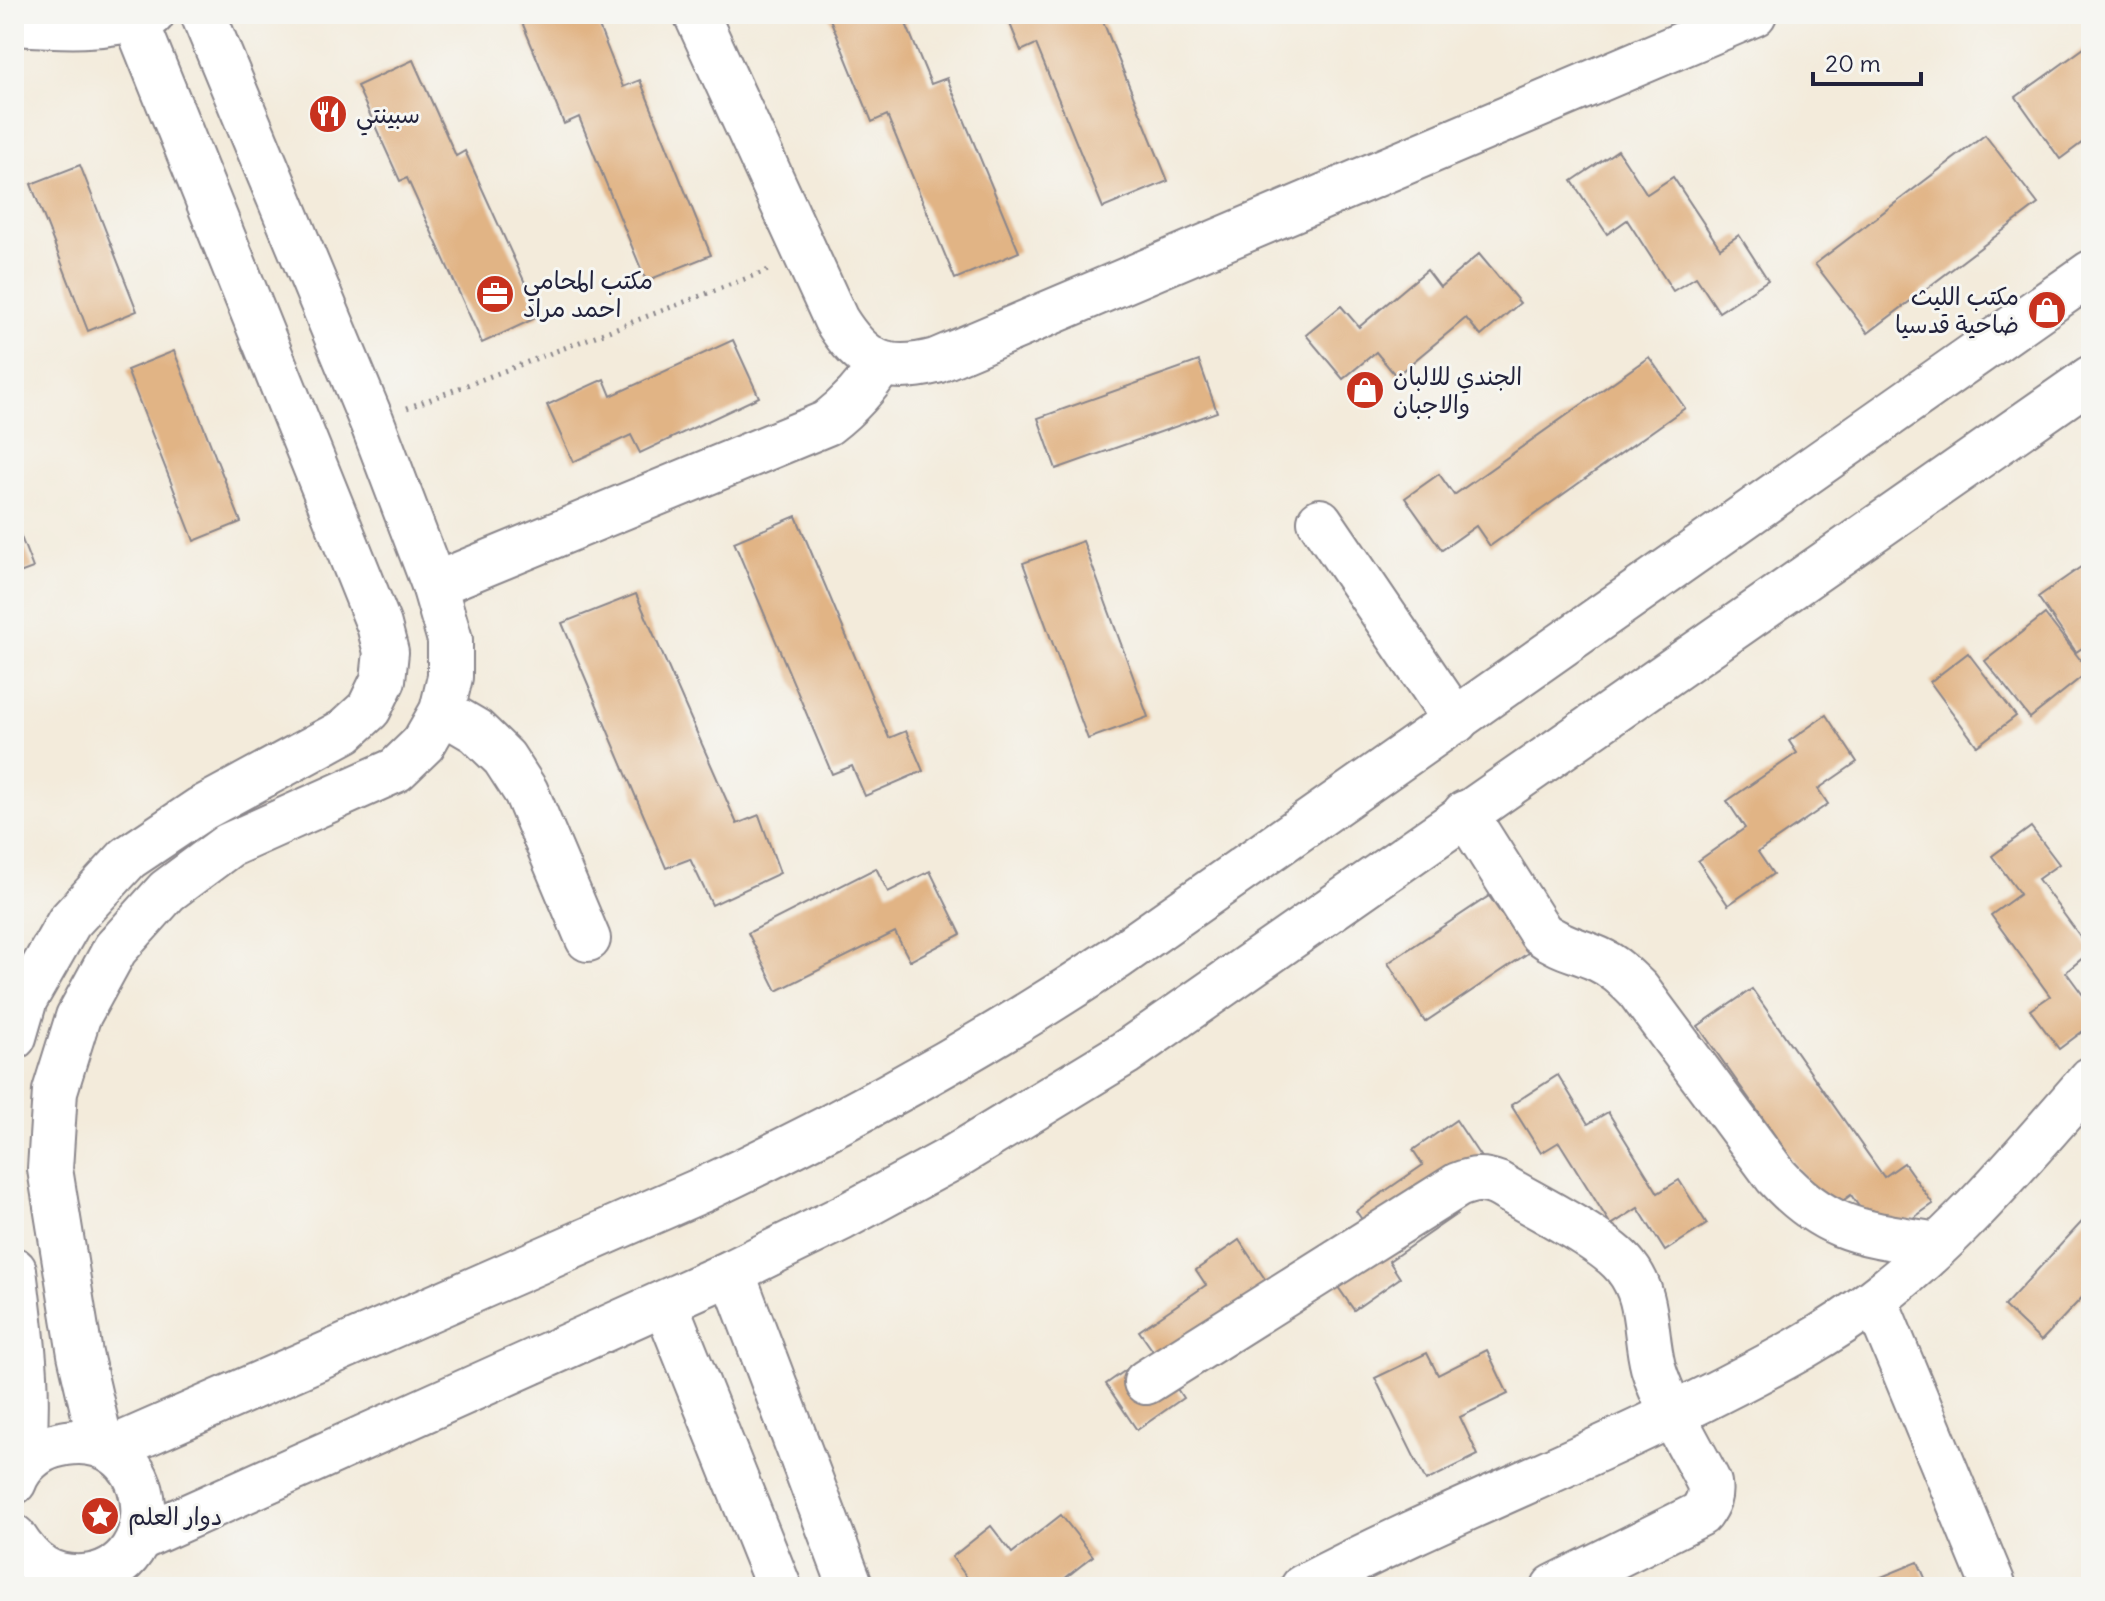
<svg xmlns="http://www.w3.org/2000/svg" width="2105" height="1601" font-family="Delius,'Playpen Sans Arabic',sans-serif">
<rect width="100%" height="100%" fill="#f6f6f2"/>
<filter id="ink" filterUnits="userSpaceOnUse"><feTurbulence type="fractalNoise" baseFrequency=".0125" numOctaves="2"/><feDisplacementMap in="SourceGraphic" scale="16" xChannelSelector="R" yChannelSelector="G"/><feConvolveMatrix kernelMatrix="1 2 1 2 8 2 1 2 1" color-interpolation-filters="sRGB"/></filter>
<filter id="wash" filterUnits="userSpaceOnUse"><feTurbulence type="fractalNoise" baseFrequency=".006" numOctaves="4" result="noise"/><feDisplacementMap in="SourceGraphic" scale="32" xChannelSelector="R" yChannelSelector="G"/><feGaussianBlur stdDeviation="1.8" result="paint"/><feColorMatrix in="noise" values="0 0 0 0 0 0 0 0 0 0 0 0 0 0 0 0 0 1.4 0 .05"/><feComposite in="paint" operator="in"/></filter>
<g filter="url(#wash)">
<rect width="100%" height="100%" fill="#f3ebdb"/>
<g id="blocks">
<g fill="#e1b485">
<path d="M522 14H594L623 87 640 80 711 255 646 281 579 117 564 124 519 15Z"/>
<path d="M828 14H902L931 84 947 78 1019 252 955 279 887 115 872 122Z"/>
<path d="M1006 14H1100L1168 181 1103 208 1036 44 1021 51Z"/>
<path d="M2091 43V136L2060 159 2016 97Z"/>
<path d="M413 60 456 156 465 151 540 316 482 343 407 178 400 181 357 86Z"/>
<path d="M1985 135 2038 204 1868 333 1815 264Z"/>
<path d="M1618 150 1647 194 1673 177 1720 248 1739 235 1768 280 1719 312 1696 277 1673 291 1627 220 1607 234 1572 181Z"/>
<path d="M80 165 137 311 88 331 31 184Z"/>
<path d="M1479 254 1520 303 1481 336 1466 318 1396 376 1376 352 1343 379 1306 335 1341 306 1359 327 1427 270 1440 287Z"/>
<path d="M733 340 759 397 640 453 631 435 573 462 547 405 604 379 611 396Z"/>
<path d="M174 351 241 522 194 541 127 370Z"/>
<path d="M1649 357 1685 408 1490 546 1476 526 1442 550 1405 498 1439 474 1454 495Z"/>
<path d="M1199 361 1217 412 1056 469 1038 418Z"/>
<path d="M796 516 889 738 906 731 923 771 865 796 852 766 832 774 734 542Z"/>
<path d="M14 519 33 568 14 575Z"/>
<path d="M1083 541 1148 717 1088 739 1023 563Z"/>
<path d="M2088 562 2091 565V642L2076 652 2038 597Z"/>
<path d="M636 594 737 824 759 815 780 873 712 905 690 859 666 868 562 623Z"/>
<path d="M2045 614 2089 671 2030 718 1985 661Z"/>
<path d="M1968 653 2016 716 1977 746 1930 682Z"/>
<path d="M1826 715 1857 762 1818 789 1828 804 1758 852 1773 874 1728 905 1698 861 1745 828 1727 801 1797 753 1789 741Z"/>
<path d="M2031 827 2059 864 2038 879 2091 951 2066 972 2091 1006V1025L2059 1049 2030 1010 2050 996 1991 915 2020 894 1992 856Z"/>
<path d="M876 868 888 892 930 871 961 934 910 961 895 932 777 991 748 933Z"/>
<path d="M1489 896 1528 953 1425 1022 1388 963Z"/>
<path d="M1752 989 1884 1177 1904 1163 1933 1204 1882 1240 1851 1195 1828 1211 1698 1026Z"/>
<path d="M1558 1075 1588 1124 1608 1112 1658 1193 1679 1180 1707 1224 1665 1251 1638 1208 1611 1225 1559 1142 1541 1153 1511 1105Z"/>
<path d="M1456 1120 1486 1165 1443 1194 1457 1214 1389 1261 1400 1278 1354 1310 1322 1264 1370 1231 1356 1211 1423 1165 1413 1150Z"/>
<path d="M2091 1212V1288L2041 1341 2004 1306Z"/>
<path d="M1239 1240 1269 1285 1172 1381 1183 1398 1137 1430 1106 1384 1153 1351 1139 1331 1206 1285 1196 1270Z"/>
<path d="M1487 1350 1508 1394 1460 1417 1478 1455 1426 1481 1375 1378 1427 1353 1438 1375Z"/>
<path d="M1061 1515 1093 1556 1054 1587H974L952 1557 991 1526 1012 1553Z"/>
<path d="M1918 1562 1929 1587H1857Z"/>
</g>
</g>
</g>
<g filter="url(#ink)">
<use href="#blocks" fill-opacity="0" stroke="#8a868b" stroke-width="2"/>
<g fill="none" stroke-linecap="round" stroke-linejoin="round">
<defs>
<g id="minor">
<path d="M696 14 836 320C863 363 886 374 936 361L1754 14"/>
<path d="M14 23C60 26 107 29 152 14"/>
<path d="M1320 521 1456 721"/>
<path d="M434 585 827 423C849 406 866 388 881 364"/>
<path d="M442 711 476 731 504 758 526 792 588 939"/>
<path d="M1465 813 1541 933C1559 947 1578 950 1598 959 1614 966 1626 978 1638 990L1776 1176C1828 1233 1865 1233 1937 1245"/>
<path d="M1875 1300 1994 1587"/>
<path d="M1146 1382 1458 1185C1473 1179 1483 1178 1498 1184 1531 1204 1605 1240 1626 1267 1650 1297 1644 1332 1653 1367 1665 1407 1690 1445 1709 1483 1711 1496 1708 1503 1700 1514L1554 1587"/>
<path d="M1303 1587C1440 1515 1586 1460 1724 1389 1775 1363 1830 1334 1875 1299 1957 1237 2024 1155 2091 1079"/>
</g>
<g id="major">
<path d="M14 1037 25 999 69 922 128 858 201 809 345 731 369 709 383 680 386 652 379 625 133 14"/>
<path d="M14 1270C22 1336 32 1401 21 1467"/>
<path d="M732 1272 851 1587"/>
<path d="M665 1303 779 1587"/>
<path d="M101 1445 80 1354 50 1169 55 1091 78 1017 115 949 167 891 229 845 396 770 423 744 442 711 450 677V640L434 585 372 422 203 14"/>
<path d="M111 1449 704 1189C847 1122 984 1046 1116 958L2091 273"/>
<path d="M14 1482C20 1465 36 1451 53 1446 159 1416 175 1571 83 1577 50 1579 31 1564 14 1537"/>
<path d="M138 1539 732 1272 842 1218 951 1159 1125 1053 2091 378"/>
</g>
</defs>
<use href="#minor" stroke="#8a868b" stroke-width="48"/>
<use href="#major" stroke="#8a868b" stroke-width="48"/>
<path stroke="#8a868b" stroke-width="5" stroke-dasharray="2 6" stroke-linecap="butt" d="M407 408 771 269"/>
<use href="#minor" stroke="#fff" stroke-width="44"/>
<use href="#major" stroke="#fff" stroke-width="44"/>
</g>
</g>
<defs>
<symbol id="restaurant-disc" viewBox="-11 -11 22 22"><circle r="9.5" fill="#c8321e" stroke="#f6f6f2"/><path d="M-5-6h1v4h1v-4h1v4h1v-4h1v5L-1.5 .5V6h-2V.5L-5-1ZM5-6V6H3V1.5H1.5Q1.5-4 5-6Z" fill="#fff"/></symbol>
<symbol id="office-disc" viewBox="-11 -11 22 22"><circle r="9.5" fill="#c8321e" stroke="#f6f6f2"/><path d="M-6-3h4V-5.5h4V-3h4V5H-6ZM-1-4.5V-3h2v-1.5ZM-6 0V1H6V0Z" fill="#fff"/></symbol>
<symbol id="shop-disc" viewBox="-11 -11 22 22"><circle r="9.5" fill="#c8321e" stroke="#f6f6f2"/><path d="M-5-2.5h2.3a2.7 3.5 0 0 1 5.4 0H5L5.5 6h-11ZM-1.5-2.5h3a1.5 2.3 0 0 0-3 0Z" fill="#fff"/></symbol>
<symbol id="sight-disc" viewBox="-11 -11 22 22"><circle r="9.5" fill="#c8321e" stroke="#f6f6f2"/><path d="M0-6L1.8-2.2L6-1.7L2.9 1.2L3.7 5.4L0 3.3L-3.7 5.4L-2.9 1.2L-6-1.7L-1.8-2.2Z" fill="#fff"/></symbol>
</defs>
<g fill-rule="evenodd">
<use href="#restaurant-disc" x="306" y="92" width="44" height="44"/>
<use href="#office-disc" x="473" y="272" width="44" height="44"/>
<use href="#shop-disc" x="2025" y="288" width="44" height="44"/>
<use href="#shop-disc" x="1343" y="368" width="44" height="44"/>
<use href="#sight-disc" x="78" y="1494" width="44" height="44"/>
</g>
<g text-anchor="middle" dominant-baseline="central" stroke-width="6" stroke-linejoin="round" paint-order="stroke">
<g font-size="24" fill="#22223b" stroke="#f6f6f2" text-anchor="start">
<text x="356" y="114">سبينتي</text>
<text x="523" y="280">مكتب المحامي<tspan x="523" dy="28">احمد مراد</tspan></text>
<text x="2019" y="296" text-anchor="end">مكتب الليث<tspan x="2019" dy="28">ضاحية قدسيا</tspan></text>
<text x="1393" y="376">الجندي للالبان<tspan x="1393" dy="28">والاجبان</tspan></text>
<text x="128" y="1516">دوار العلم</text>
</g>
</g>
<rect width="2105" height="1601" fill="none" stroke="#f6f6f2" stroke-width="48"/>
<path d="M1813 72v12h108v-12" fill="none" stroke="#22223b" stroke-width="4"/>
<text x="1825" y="72" font-size="24" fill="#22223b" stroke="#f6f6f2" stroke-width="6" paint-order="stroke">20 m</text>
</svg>
